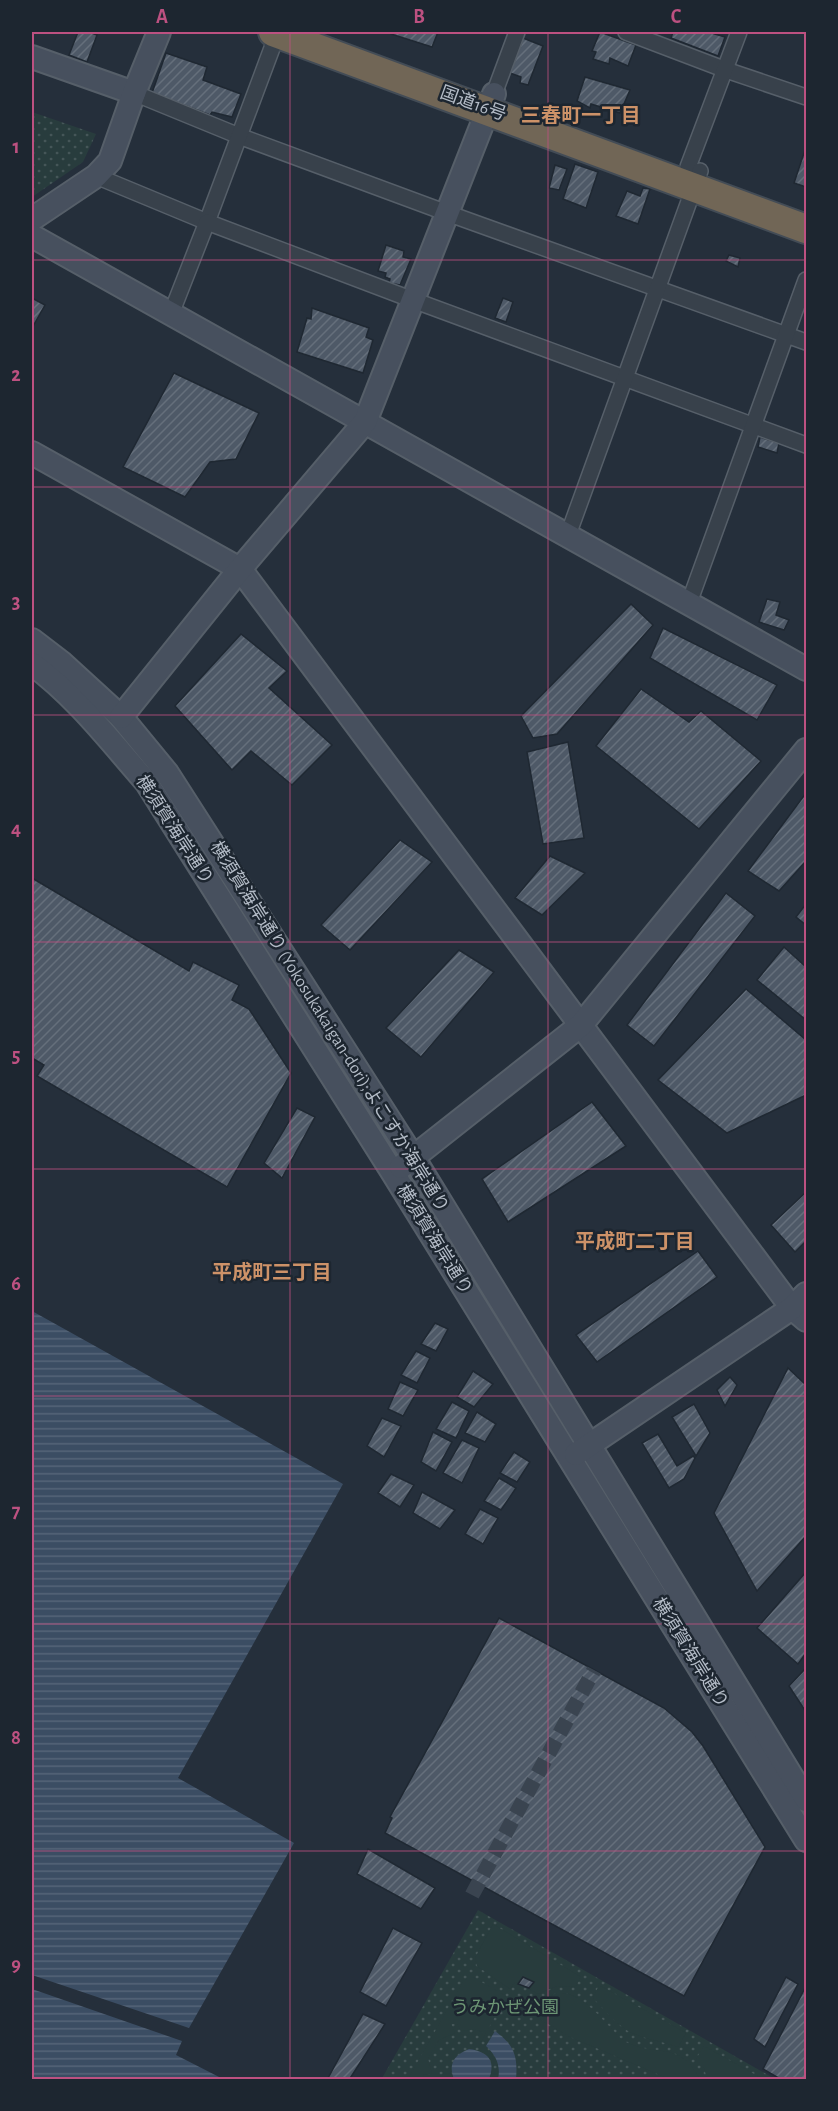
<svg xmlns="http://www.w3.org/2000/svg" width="838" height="2111" font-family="'Alegreya Sans','Noto Sans JP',sans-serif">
<defs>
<pattern id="park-dots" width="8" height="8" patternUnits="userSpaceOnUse" patternTransform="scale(1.5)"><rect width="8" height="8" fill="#283c3d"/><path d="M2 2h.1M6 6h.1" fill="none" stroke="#455658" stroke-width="1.8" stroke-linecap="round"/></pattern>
<pattern id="water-rules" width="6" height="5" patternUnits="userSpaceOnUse" patternTransform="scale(1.5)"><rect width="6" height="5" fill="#3b4d63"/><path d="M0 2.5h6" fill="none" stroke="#556578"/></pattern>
<pattern id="building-hatch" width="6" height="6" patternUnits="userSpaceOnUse" patternTransform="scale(1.5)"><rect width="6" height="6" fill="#4e5967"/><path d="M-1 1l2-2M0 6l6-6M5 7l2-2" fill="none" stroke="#656f7b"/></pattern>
</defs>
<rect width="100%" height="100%" fill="#252f3b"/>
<g fill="url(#park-dots)">
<path d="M32 112 96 134 83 162 32 197Z"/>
<path d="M478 1910 775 2079 381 2080Z"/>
</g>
<g fill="#283c3d">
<path d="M493 1924 581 1977 575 1987 557 1986 538 1994 515 1982 510 1989 477 1966 475 1958Z"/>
<path d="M471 1976 506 1996 481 2042 479 2041 483 2033 476 2029 461 2031 457 2024H451L455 2033 439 2040 428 2058 432 2074 423 2075 424 2079H408L463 1982Z"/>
<path d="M599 1985 686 2033 678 2047C661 2041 643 2039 628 2031 614 2022 604 2009 593 1998Z"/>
<path d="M557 1993C562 1993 567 1993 571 1995 586 2000 600 2017 611 2028 615 2032 619 2038 624 2041 655 2058 679 2039 700 2079H669L568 2036 530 2013C537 2002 545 1998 557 1993Z"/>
<path d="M704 2046 763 2079H707L704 2068 696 2059Z"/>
</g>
<g fill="url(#water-rules)">
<path d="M32 1311 343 1484 178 1778 294 1843 189 2028 32 1975Z"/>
<path d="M32 1989 182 2041 176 2055 223 2079H32Z"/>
<path d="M495 2031C514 2045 518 2056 516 2079H498C501 2066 496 2055 486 2046Z"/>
<path d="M469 2049C488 2052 496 2060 489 2079H454C448 2064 454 2055 469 2049Z"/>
</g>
<g fill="url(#building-hatch)" stroke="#1f2832" stroke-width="1.5">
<path d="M78 32H89L97 35 87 62 69 55Z"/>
<path d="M391 32H438L432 47 391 34Z"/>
<path d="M600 32 636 45 628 66 610 58 609 64 593 59 596 52 592 51Z"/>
<path d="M673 32H708L725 37 718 56 671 38Z"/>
<path d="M523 38 543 46 528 85 520 83 521 77 510 73Z"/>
<path d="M166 53 207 67 203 80 241 94 232 117 212 112 210 115 152 93Z"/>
<path d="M585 77 630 90 620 113 591 104 590 108 577 101Z"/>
<path d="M806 147V187L794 183Z"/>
<path d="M575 164 598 172 586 208 563 199Z"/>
<path d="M555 165 567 169 559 190 549 188Z"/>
<path d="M643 188 650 189 638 224 616 216 627 191 640 196Z"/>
<path d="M386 245 404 251 403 257 411 259 400 285 389 283 390 279 385 277 386 273 378 271Z"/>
<path d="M729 255 740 258 738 267 726 261Z"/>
<path d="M32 298 45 305 32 328Z"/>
<path d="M503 298 513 302 506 322 495 318Z"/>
<path d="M312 308 369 328 366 337 373 340 363 373 297 352 307 318 311 319Z"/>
<path d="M174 373 259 413 236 459 210 462 185 497 123 467Z"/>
<path d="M760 437 779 443 777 453 758 447Z"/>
<path d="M767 599 780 602 776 615 789 620 784 630 759 622Z"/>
<path d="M631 604 653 625 557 734 533 738 521 716Z"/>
<path d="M663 628 777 685 757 720 650 658Z"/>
<path d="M241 634 287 671 269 688 332 745 292 785 251 751 232 770 175 706Z"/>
<path d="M641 689 689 722 701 711 761 761 699 829 596 746Z"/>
<path d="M568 742 584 838 543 844 527 752Z"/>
<path d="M806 793V861L779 891 748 871Z"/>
<path d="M400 840 432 862 350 950 321 925Z"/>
<path d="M550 856 585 873 542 915 515 898Z"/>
<path d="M32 878 189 971 193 962 239 985 232 1000 249 1009 291 1073 227 1187 37 1076 44 1065 32 1058Z"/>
<path d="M726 893 755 916 654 1046 627 1025Z"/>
<path d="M806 904V925L796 917Z"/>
<path d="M784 947 806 967V1020L757 980Z"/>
<path d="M459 950 494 972 421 1057 386 1028Z"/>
<path d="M746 989 806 1040V1095L727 1133 658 1080Z"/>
<path d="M592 1102 626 1146 508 1222 482 1179Z"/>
<path d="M297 1108 315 1117 282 1178 264 1163Z"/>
<path d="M806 1192V1241L795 1252 771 1225Z"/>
<path d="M698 1251 717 1277 597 1362 576 1335Z"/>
<path d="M435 1323 448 1329 436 1351 421 1344Z"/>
<path d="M416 1351 430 1358 417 1383 401 1375Z"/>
<path d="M788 1368 806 1385V1536L757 1591 714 1513Z"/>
<path d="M473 1371 493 1384 474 1407 457 1397Z"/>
<path d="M730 1377 737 1385 725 1406 717 1390Z"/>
<path d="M400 1382 418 1390 403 1416 388 1409Z"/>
<path d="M452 1402 469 1411 456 1438 436 1429Z"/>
<path d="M694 1404 710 1433 696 1456 672 1417Z"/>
<path d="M477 1412 496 1424 485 1442 465 1433Z"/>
<path d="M382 1418 401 1426 384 1457 367 1446Z"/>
<path d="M433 1432 452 1442 436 1471 421 1462Z"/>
<path d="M658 1434 677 1466 693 1456 695 1458 684 1479 669 1488 642 1443Z"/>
<path d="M462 1440 479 1448 462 1483 443 1473Z"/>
<path d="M514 1452 530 1462 517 1482 500 1473Z"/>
<path d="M391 1474 414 1485 400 1507 378 1493Z"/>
<path d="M499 1478 516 1488 501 1510 484 1501Z"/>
<path d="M422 1492 455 1510 440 1529 413 1513Z"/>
<path d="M480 1509 498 1518 483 1544 465 1534Z"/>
<path d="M806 1572V1653L798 1664 757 1628Z"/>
<path d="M499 1618 664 1708 692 1732 703 1746 765 1847 684 1996 385 1833 392 1818 390 1817Z"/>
<path d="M806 1668V1712L789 1686Z"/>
<path d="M368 1849 435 1888 421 1909 357 1874Z"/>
<path d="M393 1928 422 1943 386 2006 360 1992Z"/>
<path d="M523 1977 534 1982 529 1988 518 1984Z"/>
<path d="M786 1977 798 1984 765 2047 754 2039Z"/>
<path d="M806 1986V2080H782L763 2069Z"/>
<path d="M363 2014 385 2024 349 2080H327Z"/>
</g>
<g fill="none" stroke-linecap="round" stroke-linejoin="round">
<path stroke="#3a4450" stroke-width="15" stroke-dasharray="15 8" stroke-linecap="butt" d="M472 1895 594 1670"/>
<defs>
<g id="street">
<path d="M626 32 726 70 806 97"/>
<path d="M134 93 239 136 447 213 806 342"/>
<path d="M494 94 517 32"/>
<path d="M688 167 739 32"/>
<path d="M96 176 207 222 278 32"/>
<path d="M171 314 207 222 413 300 806 445"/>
<path d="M568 535 700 171"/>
<path d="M689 603 806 280"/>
</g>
<g id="secondary">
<path d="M32 57 134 93"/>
<path d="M32 219 96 176 110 161 134 93 159 32"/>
<path d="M32 236 806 669"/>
<path d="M32 453 240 569 792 1308 806 1320"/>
<path d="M32 640 62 663 121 717 167 773 413 1157 806 1800"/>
<path d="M32 664C76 696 111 742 147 783L393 1173 806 1840"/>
<path d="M121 717 240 569 365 422 494 94"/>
<path d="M401 1167 581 1025 806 750"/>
<path d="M576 1454 792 1308 806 1294"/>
</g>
<path id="highway" d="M273 32 806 229"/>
</defs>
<use href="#street" stroke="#565f69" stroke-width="18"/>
<use href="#secondary" stroke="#565f69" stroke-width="26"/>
<use href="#highway" stroke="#434c56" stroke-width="32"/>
<use href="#street" stroke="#38414b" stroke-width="15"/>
<use href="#secondary" stroke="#47505e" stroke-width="22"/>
<use href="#highway" stroke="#716656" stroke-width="28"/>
</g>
<path fill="none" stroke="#bd5181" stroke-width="1.5" stroke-opacity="0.55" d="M290 32V2080M548 32V2080M32 260H806M32 487H806M32 715H806M32 942H806M32 1169H806M32 1396H806M32 1624H806M32 1851H806"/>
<g text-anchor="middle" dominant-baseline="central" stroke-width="5" stroke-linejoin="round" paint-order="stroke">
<g font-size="18" fill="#b4bcc7" stroke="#1d2630">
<text transform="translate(473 104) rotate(20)">国道16号</text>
<text transform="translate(174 830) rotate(57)">横須賀海岸通り</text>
<text transform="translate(329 1027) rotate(58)">横須賀海岸通り (Yokosukakaigan-dori);よこすか海岸通り</text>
<text transform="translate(434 1240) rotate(58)">横須賀海岸通り</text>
<text transform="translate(690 1653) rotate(58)">横須賀海岸通り</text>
</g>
<g font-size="18" fill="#6d9675" stroke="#1d2630">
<text x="505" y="2008">うみかぜ公園</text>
</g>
<g font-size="20" font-weight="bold" fill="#cd9268" stroke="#1d2630">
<text x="581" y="116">三春町一丁目</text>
<text x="635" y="1242">平成町二丁目</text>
<text x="272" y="1273">平成町三丁目</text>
</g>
</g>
<rect width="838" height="2111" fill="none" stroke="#1d2630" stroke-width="66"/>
<rect x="33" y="33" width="772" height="2045" fill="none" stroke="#bd5181" stroke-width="2"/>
<g font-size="20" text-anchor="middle" font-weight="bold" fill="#bd5181">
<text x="162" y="23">A</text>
<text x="419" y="23">B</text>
<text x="676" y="23">C</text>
<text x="16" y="153">1</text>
<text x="16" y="381">2</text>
<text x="16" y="608">3</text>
<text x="16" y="835">4</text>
<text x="16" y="1062">5</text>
<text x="16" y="1290">6</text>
<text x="16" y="1517">7</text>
<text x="16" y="1744">8</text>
<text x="16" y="1971">9</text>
</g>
</svg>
